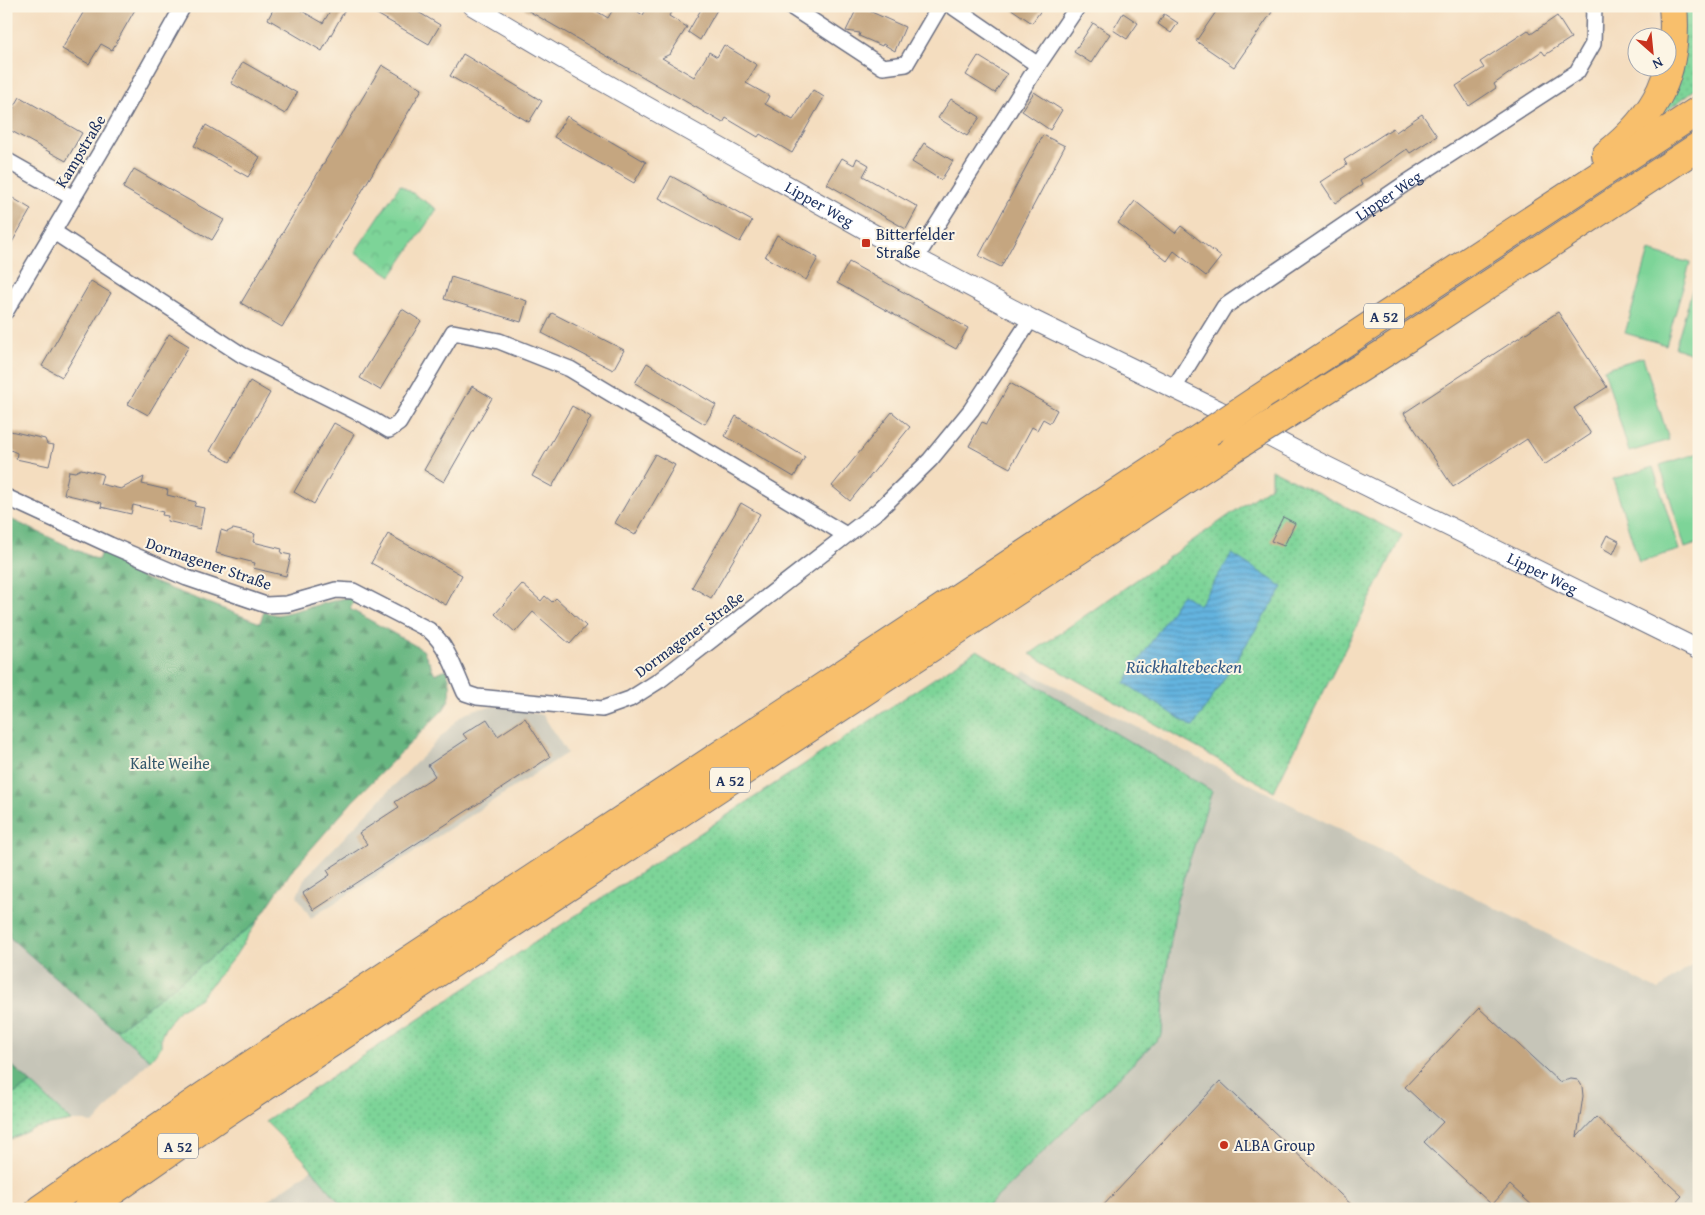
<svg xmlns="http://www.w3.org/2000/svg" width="1705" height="1215" font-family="'Gentium Book Plus',serif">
<defs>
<pattern id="grass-dots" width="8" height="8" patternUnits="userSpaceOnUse" patternTransform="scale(1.25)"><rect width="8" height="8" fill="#7dd498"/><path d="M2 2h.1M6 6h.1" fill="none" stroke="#6bb685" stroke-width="1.8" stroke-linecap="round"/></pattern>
<pattern id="forest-firs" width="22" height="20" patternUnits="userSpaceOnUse" patternTransform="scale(1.25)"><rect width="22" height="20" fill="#66b680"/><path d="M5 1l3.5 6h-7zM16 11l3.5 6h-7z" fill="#53946c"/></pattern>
<pattern id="park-crowns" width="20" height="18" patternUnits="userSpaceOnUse" patternTransform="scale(1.25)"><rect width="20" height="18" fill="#7dd498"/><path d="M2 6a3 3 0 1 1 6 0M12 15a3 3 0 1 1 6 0" fill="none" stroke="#6bb685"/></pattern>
<pattern id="water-rules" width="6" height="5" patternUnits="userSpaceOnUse" patternTransform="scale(1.25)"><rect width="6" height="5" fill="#64b4df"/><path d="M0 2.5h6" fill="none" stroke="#5293b8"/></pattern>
</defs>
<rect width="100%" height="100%" fill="#fcf5e5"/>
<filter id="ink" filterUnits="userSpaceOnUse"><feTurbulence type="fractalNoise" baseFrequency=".02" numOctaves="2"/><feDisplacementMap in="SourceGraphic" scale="10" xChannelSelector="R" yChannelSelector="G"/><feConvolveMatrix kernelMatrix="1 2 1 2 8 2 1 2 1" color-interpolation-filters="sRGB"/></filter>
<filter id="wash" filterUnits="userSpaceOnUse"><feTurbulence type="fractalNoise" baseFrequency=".0096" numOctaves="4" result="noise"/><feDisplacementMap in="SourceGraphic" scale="20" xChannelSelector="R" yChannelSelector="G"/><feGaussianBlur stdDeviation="1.12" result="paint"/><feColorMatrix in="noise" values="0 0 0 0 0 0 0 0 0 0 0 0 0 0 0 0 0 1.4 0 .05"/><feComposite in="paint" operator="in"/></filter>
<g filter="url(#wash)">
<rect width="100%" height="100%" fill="#f4ddbf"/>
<g fill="#c6c5b8">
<path d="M1026 671 1658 990 1699 959V1209H255Z"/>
<path d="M499 706 543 715 567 753 311 918 297 896 304 879 461 716 476 709Z"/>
<path d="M6 934 150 1060 93 1124 85 1121H71L6 1060Z"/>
</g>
<g fill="url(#grass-dots)" stroke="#4c827b">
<path d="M1680 6H1699V86L1659 117Z"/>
<path d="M1271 469 1402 535 1274 791 1030 654 1271 486Z"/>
<path d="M977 650 1212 791 1177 899 1165 981 1162 1035 985 1209H345L304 1160 265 1121Z"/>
<path d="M257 922 235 956 200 998 179 1010 165 1028 161 1037V1047L150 1060 116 1031Z"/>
<path d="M31 1083 71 1121 35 1128 6 1141V1099Z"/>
</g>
<g fill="url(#forest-firs)" stroke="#40726f">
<path d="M6 517 98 560 102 550 131 562 127 572 260 623 264 612 277 615 286 613 349 597 355 599 350 609 423 650 435 674 446 669C452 684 453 697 443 710L352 802 324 834 290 873 257 922 116 1031 6 934Z"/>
<path d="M6 1060 31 1083 6 1099Z"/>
</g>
<path fill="url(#park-crowns)" stroke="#4c827b" d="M400 185 437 209 391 276 355 252Z"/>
<g fill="#7dd498" stroke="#4c827b">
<path d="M1649 251 1690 263 1666 345 1625 333Z"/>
<path d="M1699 267V356L1675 348Z"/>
<path d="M1643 357 1669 440 1629 452 1604 369Z"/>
<path d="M1699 453V543L1685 548 1660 465Z"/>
<path d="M1653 467 1679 550 1639 562 1613 479Z"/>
</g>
<path fill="url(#water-rules)" stroke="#40729e" d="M1232 554 1283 587 1193 727 1125 683 1182 594 1199 605Z"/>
<g id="blocks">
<g fill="#c5a680">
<path d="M87 6H137L112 50 101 44 89 64 62 49Z"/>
<path d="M275 6H293L323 23 333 6H347L322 51 268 19Z"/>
<path d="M363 6H408L440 25 429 44Z"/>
<path d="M520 6H588L608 18 615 6H628L643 15 648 6H674L669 16 687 27 670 54 662 58 694 77 709 52 717 57 724 45 757 65 746 83 769 96 765 104 793 120 813 90 824 97 792 153 760 134 758 137 726 118 723 123Z"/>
<path d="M703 6H719L700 40 688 32Z"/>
<path d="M858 6 905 27 895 51 883 44 882 46 859 36 860 33 846 31Z"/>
<path d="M1007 6H1044L1032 23Z"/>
<path d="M1220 6H1264L1272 12 1234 67 1196 41Z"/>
<path d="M1123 13 1138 23 1127 39 1113 30Z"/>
<path d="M1164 14 1178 23 1171 33 1158 24Z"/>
<path d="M1557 16 1571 38 1545 55 1542 51 1521 65 1494 84 1496 88 1469 106 1456 86 1484 68 1480 62 1528 30 1531 34Z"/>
<path d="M1093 23 1110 34 1091 63 1074 52Z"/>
<path d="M463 54 542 101 529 122 450 76Z"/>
<path d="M978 56 1007 74 995 93 966 75Z"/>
<path d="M243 62 297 93 285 114 231 83Z"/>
<path d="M382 65 422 89 282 327 241 303Z"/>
<path d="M1034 92 1062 110 1050 130 1022 111Z"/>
<path d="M20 97 82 133 66 161 6 128V121Z"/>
<path d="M951 99 980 117 967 136 938 118Z"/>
<path d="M1422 114 1437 136 1410 153 1407 149 1387 163 1360 181 1362 185 1335 203 1321 182 1347 165 1344 160 1393 128 1396 132Z"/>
<path d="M567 116 646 162 634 183 554 137Z"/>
<path d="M206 125 260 157 248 177 194 146Z"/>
<path d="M1043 135 1065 146 1001 267 979 256Z"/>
<path d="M924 143 953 161 941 180 912 162Z"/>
<path d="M842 158 854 165 857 158 869 165 863 176 918 207 906 229 827 184Z"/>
<path d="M134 169 224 220 212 240 123 188Z"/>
<path d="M671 176 752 221 740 242 659 198Z"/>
<path d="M6 194 31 209 6 253Z"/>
<path d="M1135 201 1175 233 1181 226 1221 257 1206 276 1174 251 1167 261 1118 223Z"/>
<path d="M777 235 818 258 806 280 765 257Z"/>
<path d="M849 262 968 328 956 349 837 283Z"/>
<path d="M451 277 527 301 521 322 444 299Z"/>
<path d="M91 281 111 293 62 377 42 366Z"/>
<path d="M402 309 421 321 380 390 360 378Z"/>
<path d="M1558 312 1607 387 1574 408 1591 434 1544 465 1527 439 1453 487 1404 413Z"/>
<path d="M552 313 624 350 613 370 542 333Z"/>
<path d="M169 334 189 346 148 415 128 404Z"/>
<path d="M647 363 716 405 705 424 635 383Z"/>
<path d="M250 381 270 393 230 462 210 451Z"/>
<path d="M1010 383 1057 410 1050 423 1043 419 1037 430 1032 427 1010 468 969 446 982 422 987 424Z"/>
<path d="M472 386 492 398 444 482 424 470Z"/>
<path d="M572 406 591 417 552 487 532 476Z"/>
<path d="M892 412 910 427 850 501 832 486Z"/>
<path d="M736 416 805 457 794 477 725 436Z"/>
<path d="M334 423 354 434 314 504 294 492Z"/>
<path d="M6 430 45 439 47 444 54 445 49 466 16 459 17 453 6 448Z"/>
<path d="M655 454 675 465 635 535 615 523Z"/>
<path d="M81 469 103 474 100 484 121 489 144 477 142 484 168 490 167 495 196 502 194 506 204 508 200 529 167 521 168 516 162 515 163 512 133 505 131 514 101 507 102 503 64 494 69 471 75 472Z"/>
<path d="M741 503 760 514 711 598 692 587Z"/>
<path d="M1283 517 1295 523 1284 546 1271 541Z"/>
<path d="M233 529 255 534 253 542 282 549 281 553 291 555 286 576 253 568 255 563 216 553 221 530 227 532Z"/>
<path d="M388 534 462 575 446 605 371 563Z"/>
<path d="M1607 535 1619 541 1613 554 1601 547Z"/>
<path d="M522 584 541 601 545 596 552 602 556 598 586 626 570 644 533 612 515 632 495 614Z"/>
<path d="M525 718 550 757 314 910 303 893 330 875 327 870 367 844 359 833 399 807 395 802 435 776 428 765 467 739 463 734 487 719 498 736Z"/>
<path d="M1479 1008 1559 1082 1571 1079 1578 1080 1582 1086 1583 1096 1577 1137 1596 1117 1682 1196 1670 1209H1536L1510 1185 1492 1205 1424 1142 1443 1122 1405 1087Z"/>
<path d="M1220 1081 1356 1209H1100Z"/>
</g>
</g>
</g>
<g filter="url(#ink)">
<use href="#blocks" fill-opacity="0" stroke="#676c80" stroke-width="1"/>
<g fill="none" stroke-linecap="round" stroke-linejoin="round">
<defs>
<g id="minor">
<path d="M790 6 883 67 906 64 940 6"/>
<path d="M952 6 1038 65"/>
<path d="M6 160 73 198"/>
<path d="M54 232 242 355 369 418 389 430 399 423 453 332 499 341 570 369 846 535"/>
<path d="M916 258 1038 65 1078 6"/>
<path d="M6 311 110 136 183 6"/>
<path id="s1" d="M1174 388 1224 307 1403 185 1577 72 1593 44 1594 6"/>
<path d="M6 497 110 545 187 578 266 605 287 604 336 590 353 591 429 630C448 646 455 671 465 693L477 697 602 709 630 699 660 680 879 510 930 460 971 410 1031 319"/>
</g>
<g id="tertiary">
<path id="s2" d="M473 6 568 62 916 258 1031 319 1218 410 1316 461 1699 650"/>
</g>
<g id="motorway">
<path d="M1606 155C1657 115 1679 72 1673 6"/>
<path d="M1257 400 1699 110"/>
<path d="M1286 415 1389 350 1699 146"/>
<path d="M40 1209 205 1095 1209 432"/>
<path d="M87 1209 225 1113 1235 447"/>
</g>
</defs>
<use href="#minor" stroke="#676c80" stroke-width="18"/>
<use href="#tertiary" stroke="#676c80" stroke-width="21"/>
<use href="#motorway" stroke="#676c80" stroke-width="30"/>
<use href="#minor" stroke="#fff" stroke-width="15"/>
<use href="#tertiary" stroke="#fff" stroke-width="19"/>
<use href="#motorway" stroke="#f8bf6c" stroke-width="28"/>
<defs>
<g id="motorway-bridge">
<path d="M1209 432 1257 400"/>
<path d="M1235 447 1286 415"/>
</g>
</defs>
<use href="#motorway-bridge" stroke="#676c80" stroke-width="30" stroke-linecap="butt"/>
<use href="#motorway-bridge" stroke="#f8bf6c" stroke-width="28"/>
</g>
</g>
<g fill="#c8321e" stroke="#fcf5e5" stroke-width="2">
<rect x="861" y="238" width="10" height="10" rx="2.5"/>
<circle cx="1224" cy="1145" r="5"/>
</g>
<g text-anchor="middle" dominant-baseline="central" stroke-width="4" stroke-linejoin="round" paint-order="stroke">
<g fill="#fcf5e5" stroke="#5e6a86" stroke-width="1">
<rect x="1364" y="303.5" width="40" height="25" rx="4"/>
<rect x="710" y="767.5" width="40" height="25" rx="4"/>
<rect x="158" y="1133.5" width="40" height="25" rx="4"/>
</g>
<g font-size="15" font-weight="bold" fill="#1b2f5e">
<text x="1384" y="316">A 52</text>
<text x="730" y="780">A 52</text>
<text x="178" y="1146">A 52</text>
</g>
<g font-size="16" fill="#1b2f5e" stroke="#fcf5e5">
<text transform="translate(80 151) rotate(-59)">Kampstraße</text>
<text stroke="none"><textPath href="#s1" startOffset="294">Lipper Weg</textPath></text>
<text stroke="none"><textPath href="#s2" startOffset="399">Lipper Weg</textPath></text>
<text transform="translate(209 563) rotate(19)">Dormagener Straße</text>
<text stroke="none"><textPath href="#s2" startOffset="1211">Lipper Weg</textPath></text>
<text transform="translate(689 634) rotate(-37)">Dormagener Straße</text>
</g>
<g font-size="16" fill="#1b2f5e" stroke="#fcf5e5" text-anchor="start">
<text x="876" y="234">Bitterfelder<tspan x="876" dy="18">Straße</tspan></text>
<text x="1234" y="1145">ALBA Group</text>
</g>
<g font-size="16" fill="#34586c" stroke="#fcf5e5">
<text x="170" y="763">Kalte Weihe</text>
</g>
<g font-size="18" font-style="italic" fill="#315785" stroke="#fcf5e5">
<text x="1184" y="666">Rückhaltebecken</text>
</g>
</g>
<rect width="1705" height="1215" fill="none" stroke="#fcf5e5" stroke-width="25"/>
<g transform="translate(1652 52) rotate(153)"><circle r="24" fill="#fcf5e5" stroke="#a2a6af"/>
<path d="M0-4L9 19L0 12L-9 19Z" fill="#c8321e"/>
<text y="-8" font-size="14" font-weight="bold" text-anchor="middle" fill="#1b2f5e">N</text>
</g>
</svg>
